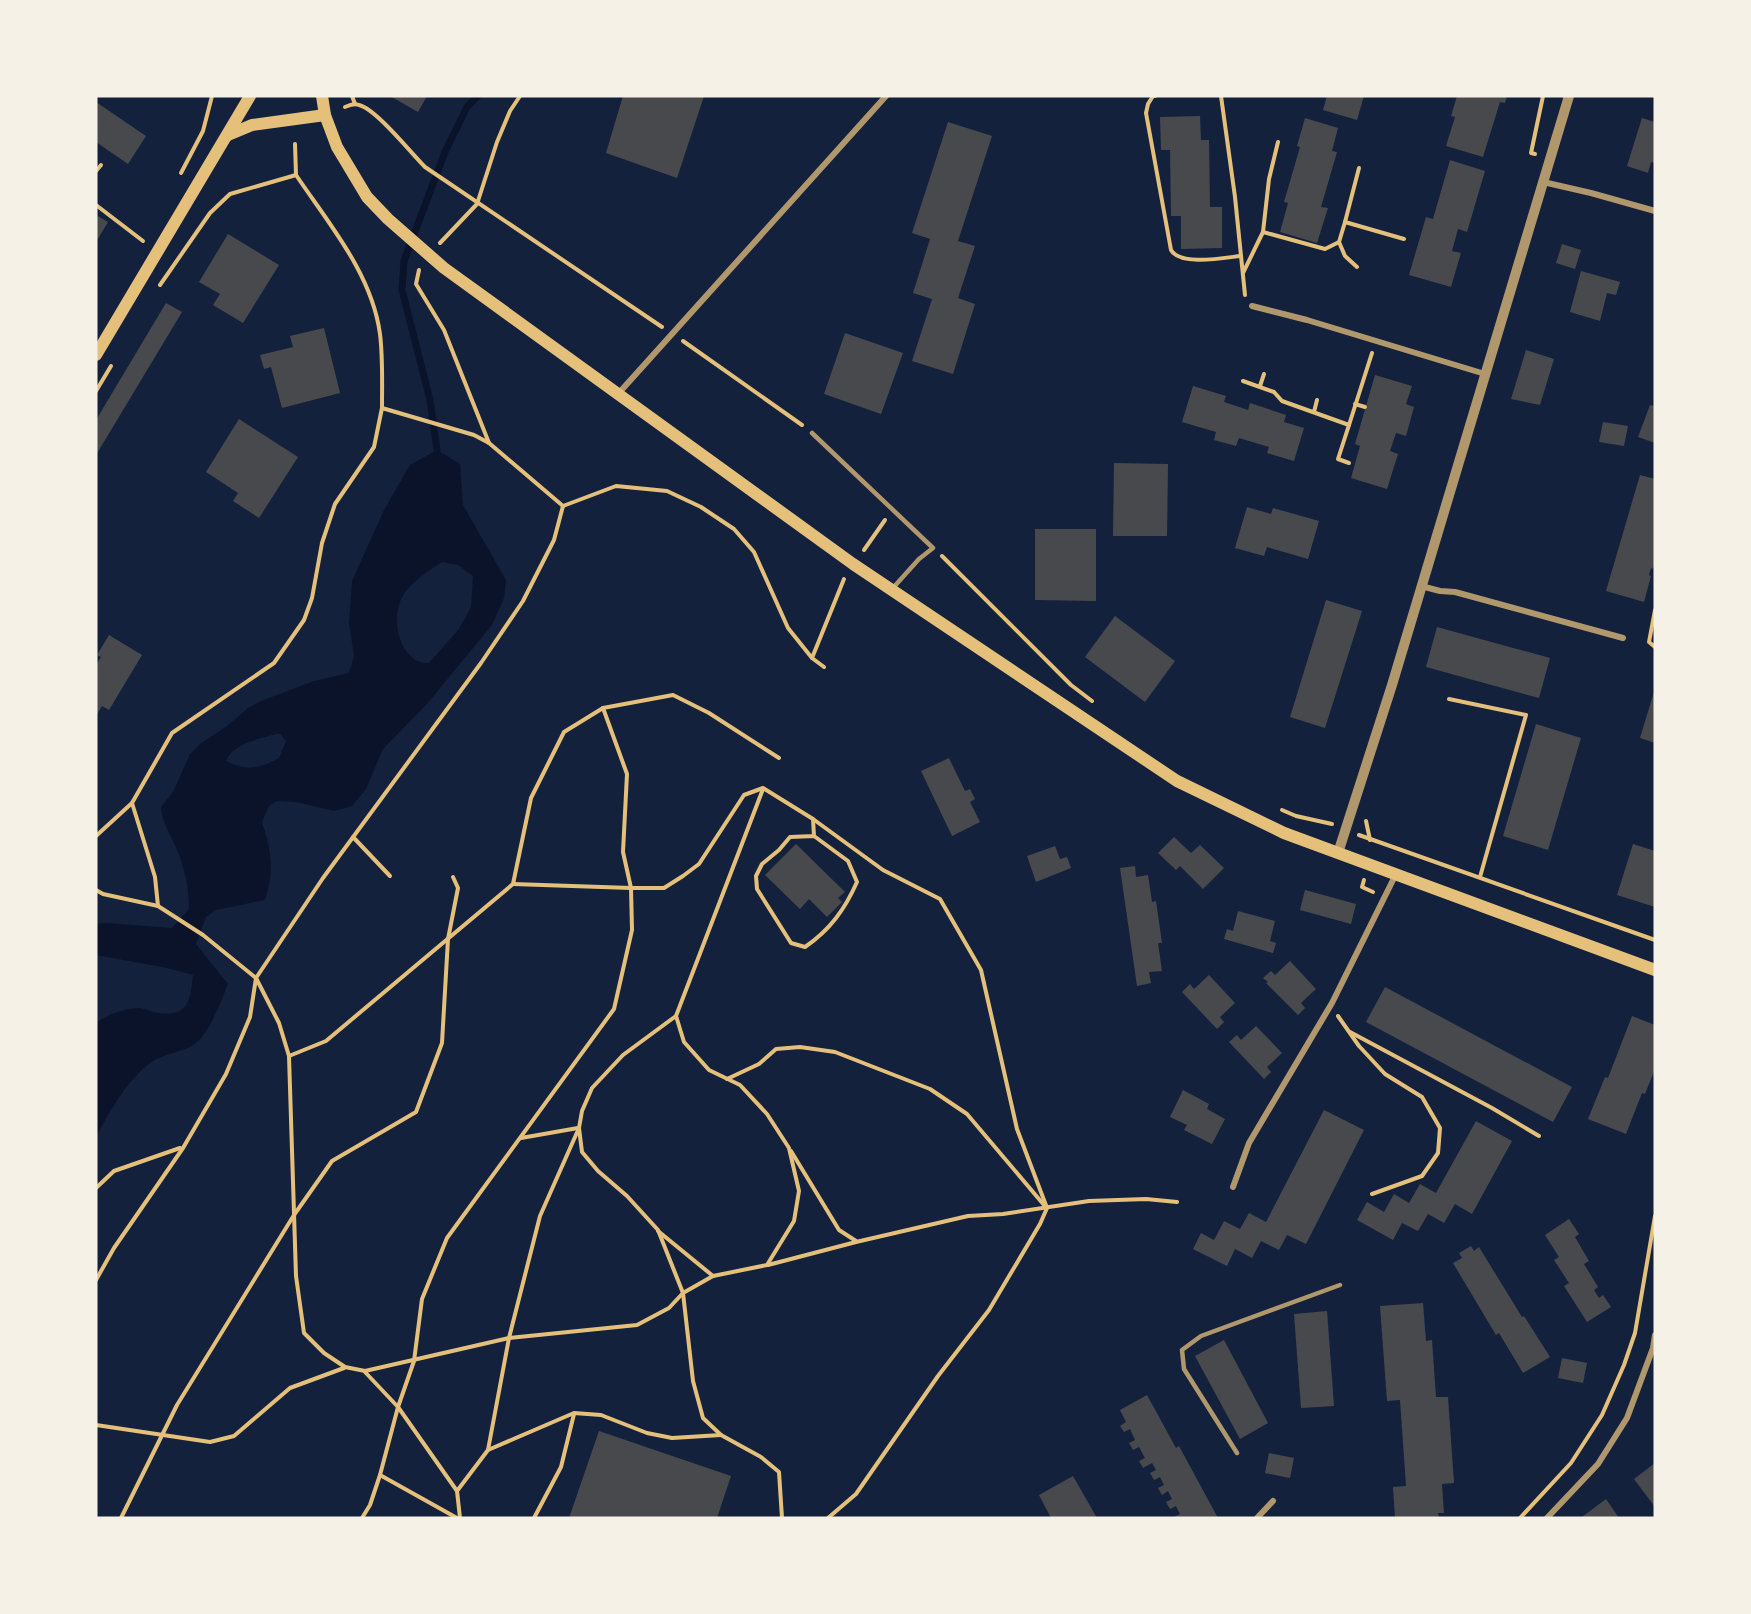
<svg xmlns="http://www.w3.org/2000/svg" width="1751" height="1614" font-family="Arial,sans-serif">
<rect width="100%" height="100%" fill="#14213d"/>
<path fill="#0b132b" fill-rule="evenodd" d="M437 450 460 464 463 505 506 580 504 598 492 625 426 705 383 749 366 789 352 806 334 811 296 802 277 801 269 806 262 822C271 848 275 873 265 900L216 910 206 917 196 944 228 984C221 1001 208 1039 190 1047 179 1052 166 1054 155 1060 129 1076 110 1111 96 1137V1023C108 1014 125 1008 140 1008 146 1009 153 1012 159 1013 189 1017 190 1000 193 975L167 968 96 955V924L107 923 172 928 189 909C189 885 183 861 172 839 167 828 162 820 161 807L173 792 190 754 200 744 227 726 248 708 261 701 314 681 349 673 354 656 349 623 352 581 384 510 410 465ZM442 562 458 565 473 576 471 607 459 629 429 663C403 664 392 628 399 605 405 585 426 573 442 562ZM276 734H280L286 741 279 758C259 769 247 771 226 761 232 744 259 739 276 734Z"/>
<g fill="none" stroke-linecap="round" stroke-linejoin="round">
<path stroke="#0b132b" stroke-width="7" d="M437 450 430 400 402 290 404 261 445 152 467 107 478 96"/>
</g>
<g fill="#48494c">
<path d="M390 96H427L418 112Z"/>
<path d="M623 96H704L677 178 606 153Z"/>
<path d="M1327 96H1364L1357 120 1323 110Z"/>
<path d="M1457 96H1507L1505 103 1500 102 1483 157 1446 146 1455 117 1451 116Z"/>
<path d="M96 102 146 136 128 164 96 142Z"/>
<path d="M1200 116 1201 140H1209L1210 207H1222V248L1181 249V216H1171L1170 150H1161L1160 117Z"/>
<path d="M1305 118 1338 128 1332 151 1337 152 1321 207 1328 208 1317 243 1280 232 1288 203 1284 202 1300 147 1297 146Z"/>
<path d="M1642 118 1655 122V163L1651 162 1648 173 1627 166Z"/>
<path d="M948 122 992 136 958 241 975 246 958 298 975 304 953 374 912 361 932 299 913 293 930 239 912 233Z"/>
<path d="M1450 160 1485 171 1467 232 1458 229 1452 251 1461 253 1451 287 1409 275 1426 217 1433 219Z"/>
<path d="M96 215 108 222 96 242Z"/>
<path d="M228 234 279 265 243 323 213 305 220 294 199 282Z"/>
<path d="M1562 244 1581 250 1575 269 1556 263Z"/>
<path d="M1581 271 1620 282 1616 295 1607 293 1600 321 1570 312Z"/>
<path d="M166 303 182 312 96 455V420Z"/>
<path d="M324 328 340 393 282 408 271 367 264 369 260 355 293 347 290 336Z"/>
<path d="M845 333 903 353 881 414 824 394Z"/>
<path d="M1526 350 1554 359 1540 405 1511 399Z"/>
<path d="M1375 375 1412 386 1406 404 1414 407 1406 436 1396 433 1390 451 1398 454 1387 489 1351 478 1360 446 1355 444Z"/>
<path d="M1193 386 1226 396 1224 402 1248 410 1250 403 1286 415 1284 422 1304 428 1294 461 1267 453 1269 447 1239 438 1236 446 1214 440 1216 432 1182 422Z"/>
<path d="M1650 405 1655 406V443L1638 437Z"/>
<path d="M239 419 298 457 259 518 233 501 238 493 206 472Z"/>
<path d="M1603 422 1628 426 1624 446 1599 442Z"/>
<path d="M1114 463 1168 464 1167 536H1113Z"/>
<path d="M1640 475 1655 479V563L1653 569 1651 568 1649 575 1651 576 1644 602 1606 591Z"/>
<path d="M1247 507 1271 514 1273 508 1319 521 1308 559 1267 547 1264 556 1235 548Z"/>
<path d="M1035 529H1096V601L1035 600Z"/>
<path d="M1326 600 1362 611 1325 728 1290 717Z"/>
<path d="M1115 616 1175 661 1145 702 1085 657Z"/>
<path d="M1437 627 1550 658 1539 698 1426 667Z"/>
<path d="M109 635 142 655 109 710 102 706 96 716V665L101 657 97 655Z"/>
<path d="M1654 692H1655V743L1640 738Z"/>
<path d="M1536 724 1581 738 1548 850 1503 836Z"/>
<path d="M949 758 965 791 970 789 975 799 970 802 980 822 952 836 921 771Z"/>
<path d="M1174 837 1191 853 1200 845 1224 868 1203 889 1180 866 1176 870 1158 853Z"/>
<path d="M796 844 845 892 838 898 842 902 827 917 809 899 800 909 765 875Z"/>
<path d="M1633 844 1655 851V907L1617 895Z"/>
<path d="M1055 846 1060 859 1067 857 1071 868 1036 882 1027 856Z"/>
<path d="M1135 866 1136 877 1148 875 1152 902 1156 901 1162 943H1158L1162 971 1149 972 1151 983 1137 986 1120 868Z"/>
<path d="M1305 890 1356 904 1351 924 1300 910Z"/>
<path d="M1238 911 1275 921 1270 941 1276 943 1273 953 1224 939 1227 929 1233 931Z"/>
<path d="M1290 961 1316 989 1301 1003 1305 1008 1298 1015 1266 983 1268 982 1263 978 1271 971 1275 975Z"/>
<path d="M1209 975 1235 1003 1220 1017 1224 1022 1217 1029 1182 992 1190 984 1194 989Z"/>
<path d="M1385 987 1572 1087 1553 1122 1366 1022Z"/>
<path d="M1632 1016 1655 1025V1069L1645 1094 1642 1093 1626 1134 1588 1119 1605 1077 1608 1078Z"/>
<path d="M1256 1026 1282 1053 1267 1067 1271 1072 1264 1079 1229 1042 1237 1035 1241 1040Z"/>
<path d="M1183 1090 1209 1104 1207 1109 1225 1119 1212 1144 1184 1130 1187 1125 1170 1117Z"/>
<path d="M1324 1110 1364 1130 1306 1244 1287 1235 1279 1250 1261 1241 1252 1258 1235 1249 1227 1266 1193 1249 1201 1233 1214 1240 1224 1221 1240 1229 1249 1213 1266 1222Z"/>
<path d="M1476 1121 1512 1141 1472 1214 1455 1204 1444 1223 1428 1214 1418 1231 1402 1223 1393 1240 1357 1220 1367 1202 1384 1212 1394 1194 1409 1203 1420 1184 1436 1193Z"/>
<path d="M1569 1219 1579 1234 1575 1237 1589 1261 1584 1264 1598 1287 1594 1290 1599 1298 1603 1295 1611 1307 1587 1322 1564 1286 1569 1283 1554 1260 1559 1257 1545 1235Z"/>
<path d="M1471 1246 1474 1251 1479 1247 1522 1317 1524 1316 1550 1357 1523 1373 1499 1333 1496 1335 1453 1263 1462 1258 1459 1253Z"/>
<path d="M1423 1303 1426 1341 1432 1340 1436 1397H1448L1454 1483 1442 1484 1444 1513H1438L1439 1518H1395L1393 1487 1406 1486 1400 1400 1387 1401 1380 1306Z"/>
<path d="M1327 1311 1334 1406 1301 1408 1294 1314Z"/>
<path d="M1224 1340 1268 1423 1240 1439 1195 1356Z"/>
<path d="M1562 1358 1587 1363 1583 1383 1558 1378Z"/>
<path d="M1147 1395 1176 1448 1179 1446 1218 1518H1172L1180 1514 1176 1506 1170 1509 1166 1502 1172 1499 1168 1491 1162 1495 1158 1488 1164 1485 1160 1477 1154 1480 1150 1473 1156 1470 1152 1463 1143 1468 1139 1461 1145 1458 1139 1447 1133 1450 1129 1443 1135 1440 1130 1429 1124 1432 1120 1426 1126 1422 1120 1410Z"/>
<path d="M599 1431 731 1476 717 1518H569Z"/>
<path d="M1269 1453 1294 1458 1290 1478 1265 1473Z"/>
<path d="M1655 1463V1507L1634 1479Z"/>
<path d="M1073 1476 1097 1518H1051L1039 1495Z"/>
<path d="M1606 1499 1619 1518H1583L1582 1517Z"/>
</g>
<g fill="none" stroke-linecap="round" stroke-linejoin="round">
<g stroke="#e5c07b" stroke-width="4">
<path d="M352 96 355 104"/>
<path d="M1155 96H1153L1148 104 1146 113 1171 250C1180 266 1223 258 1240 256"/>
<path d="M1221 96 1235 197 1245 295"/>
<path d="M345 107C350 105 354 103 359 105 376 109 411 153 425 167L662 327"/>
<path d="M295 144 296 175"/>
<path d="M1535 154 1531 153 1543 96"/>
<path d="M96 171 101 165"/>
<path d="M181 173 203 131 212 96"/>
<path d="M96 205 143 241"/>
<path d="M1345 222 1359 168"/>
<path d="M1263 232 1325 249 1339 242 1345 222 1404 239"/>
<path d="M1339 242 1345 256 1357 267"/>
<path d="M440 243 477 204 497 142 510 111 520 96"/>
<path d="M419 270 416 284 444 330 489 443"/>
<path d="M1243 273 1263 232 1269 179 1278 142"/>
<path d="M160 285 210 213 230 194 296 175C329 224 372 274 380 334 383 358 382 384 382 408"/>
<path d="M683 341 802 425"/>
<path d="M1243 381 1274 392 1282 401 1349 425 1372 353"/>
<path d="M1260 386 1264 374"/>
<path d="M96 391 111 366"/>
<path d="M1355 404 1365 407"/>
<path d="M1314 412 1317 400"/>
<path d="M1349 425 1338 459 1349 463"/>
<path d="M563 506 616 486 667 491 701 507 734 529 754 552 788 628 812 658 824 667"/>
<path d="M864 550 885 520"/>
<path d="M942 556 1071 685 1092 701"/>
<path d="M1655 610 1649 642 1655 647"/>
<path d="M812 658 844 579"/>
<path d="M1449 699 1526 715 1480 877"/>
<path d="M763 789 676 1016 623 1055 592 1088 582 1111 579 1128 582 1152 598 1171 627 1196 658 1230 683 1293 693 1381 703 1418 721 1435 761 1457 779 1472 782 1518"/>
<path d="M132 803 155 877 158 906"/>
<path d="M1282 810 1296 816 1332 824"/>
<path d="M813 819 883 870 940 899 981 970 1017 1129 1047 1208 1040 1224 989 1310 938 1376 856 1494 828 1518"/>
<path d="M1366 821 1370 840"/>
<path d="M1359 835 1655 940"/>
<path d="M96 836 132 803 172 733 274 663 304 620 312 598 322 543 335 504 374 447 382 408 474 435 489 443 563 506 554 540 523 601 481 663 323 878 256 978 250 1017 226 1074 183 1148 114 1248 96 1280"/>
<path d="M353 837 390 876"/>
<path d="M1364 880 1362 887 1373 892"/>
<path d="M513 884 631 888 623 852 627 774 603 708"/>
<path d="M96 890 103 894 158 906 203 935 256 978 279 1023 289 1056 296 1276 304 1333 324 1353 345 1367 365 1371 509 1338 637 1325 669 1308 683 1293 713 1276 767 1265 794 1221 799 1191 789 1148 767 1114 740 1085 709 1070 684 1042 676 1016"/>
<path d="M1338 1016 1359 1046 1385 1074 1422 1097 1440 1128 1438 1153 1422 1176 1372 1194"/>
<path d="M1350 1032 1492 1108 1539 1136"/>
<path d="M289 1056 326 1041 513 884 531 798 564 732 603 708 673 695 709 713 779 758"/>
<path d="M727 1079 759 1064 776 1049 800 1047 835 1052 930 1089 967 1114 1044 1205"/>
<path d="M521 1138 578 1128"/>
<path d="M791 1151 839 1230 856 1241"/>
<path d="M96 1188 114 1171 180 1148"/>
<path d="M658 1231 713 1276"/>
<path d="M768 1265 856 1242 968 1216 1003 1214 1089 1201 1146 1199 1177 1202"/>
<path d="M365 1372 398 1407 457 1491"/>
<path d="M96 1425 210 1442 234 1436 290 1388 344 1368"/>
<path d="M488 1450 509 1338 540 1216 579 1128"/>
<path d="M380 1475 457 1518"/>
<path d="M121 1518 177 1405 294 1215 332 1161 416 1112 442 1043 448 939 458 888 453 877"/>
<path d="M362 1518 370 1505 380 1475 398 1407 414 1361 422 1299 447 1238 614 1009 632 930 631 888H664L683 876 699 864 744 795 763 788 813 819 814 836 848 861 857 882C845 909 830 930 805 947L791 943 757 889 756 876 762 864 779 850 790 837 814 836"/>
<path d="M460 1518 457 1491 488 1450 574 1413 601 1415 647 1433 672 1438 721 1435"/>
<path d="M534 1518 561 1467 574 1414"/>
<path d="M1520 1518 1571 1463 1602 1415 1624 1365 1635 1333 1655 1216"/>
</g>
<g stroke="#b1986c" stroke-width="4.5">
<path d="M812 433 933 548 919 559 892 589"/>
<path d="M1237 1453 1184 1369 1182 1350 1201 1336 1340 1285"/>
</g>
<g stroke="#b1986c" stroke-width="6">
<path d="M1543 182 1591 193 1655 211"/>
<path d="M1252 306 1307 320 1485 374"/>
<path d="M618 394 886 96"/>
<path d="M1421 586 1440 591 1455 592 1623 638"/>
<path d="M1233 1187 1249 1143 1332 1003 1395 876"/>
<path d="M1257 1518 1273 1501"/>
<path d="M1547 1518 1598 1464 1627 1418 1653 1348 1655 1335"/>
</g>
<path stroke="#b1986c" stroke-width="10" d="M1338 853 1392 685 1569 96"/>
<g stroke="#e5c07b" stroke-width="12">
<path d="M322 96 325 115 337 147 367 197 388 219 444 268 853 564 1177 781 1284 833 1655 970"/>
<path d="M228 135 252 125 325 115"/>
<path d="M96 355 250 96"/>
</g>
</g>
<rect width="1751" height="1614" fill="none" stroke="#f6f1e7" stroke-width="195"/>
</svg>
